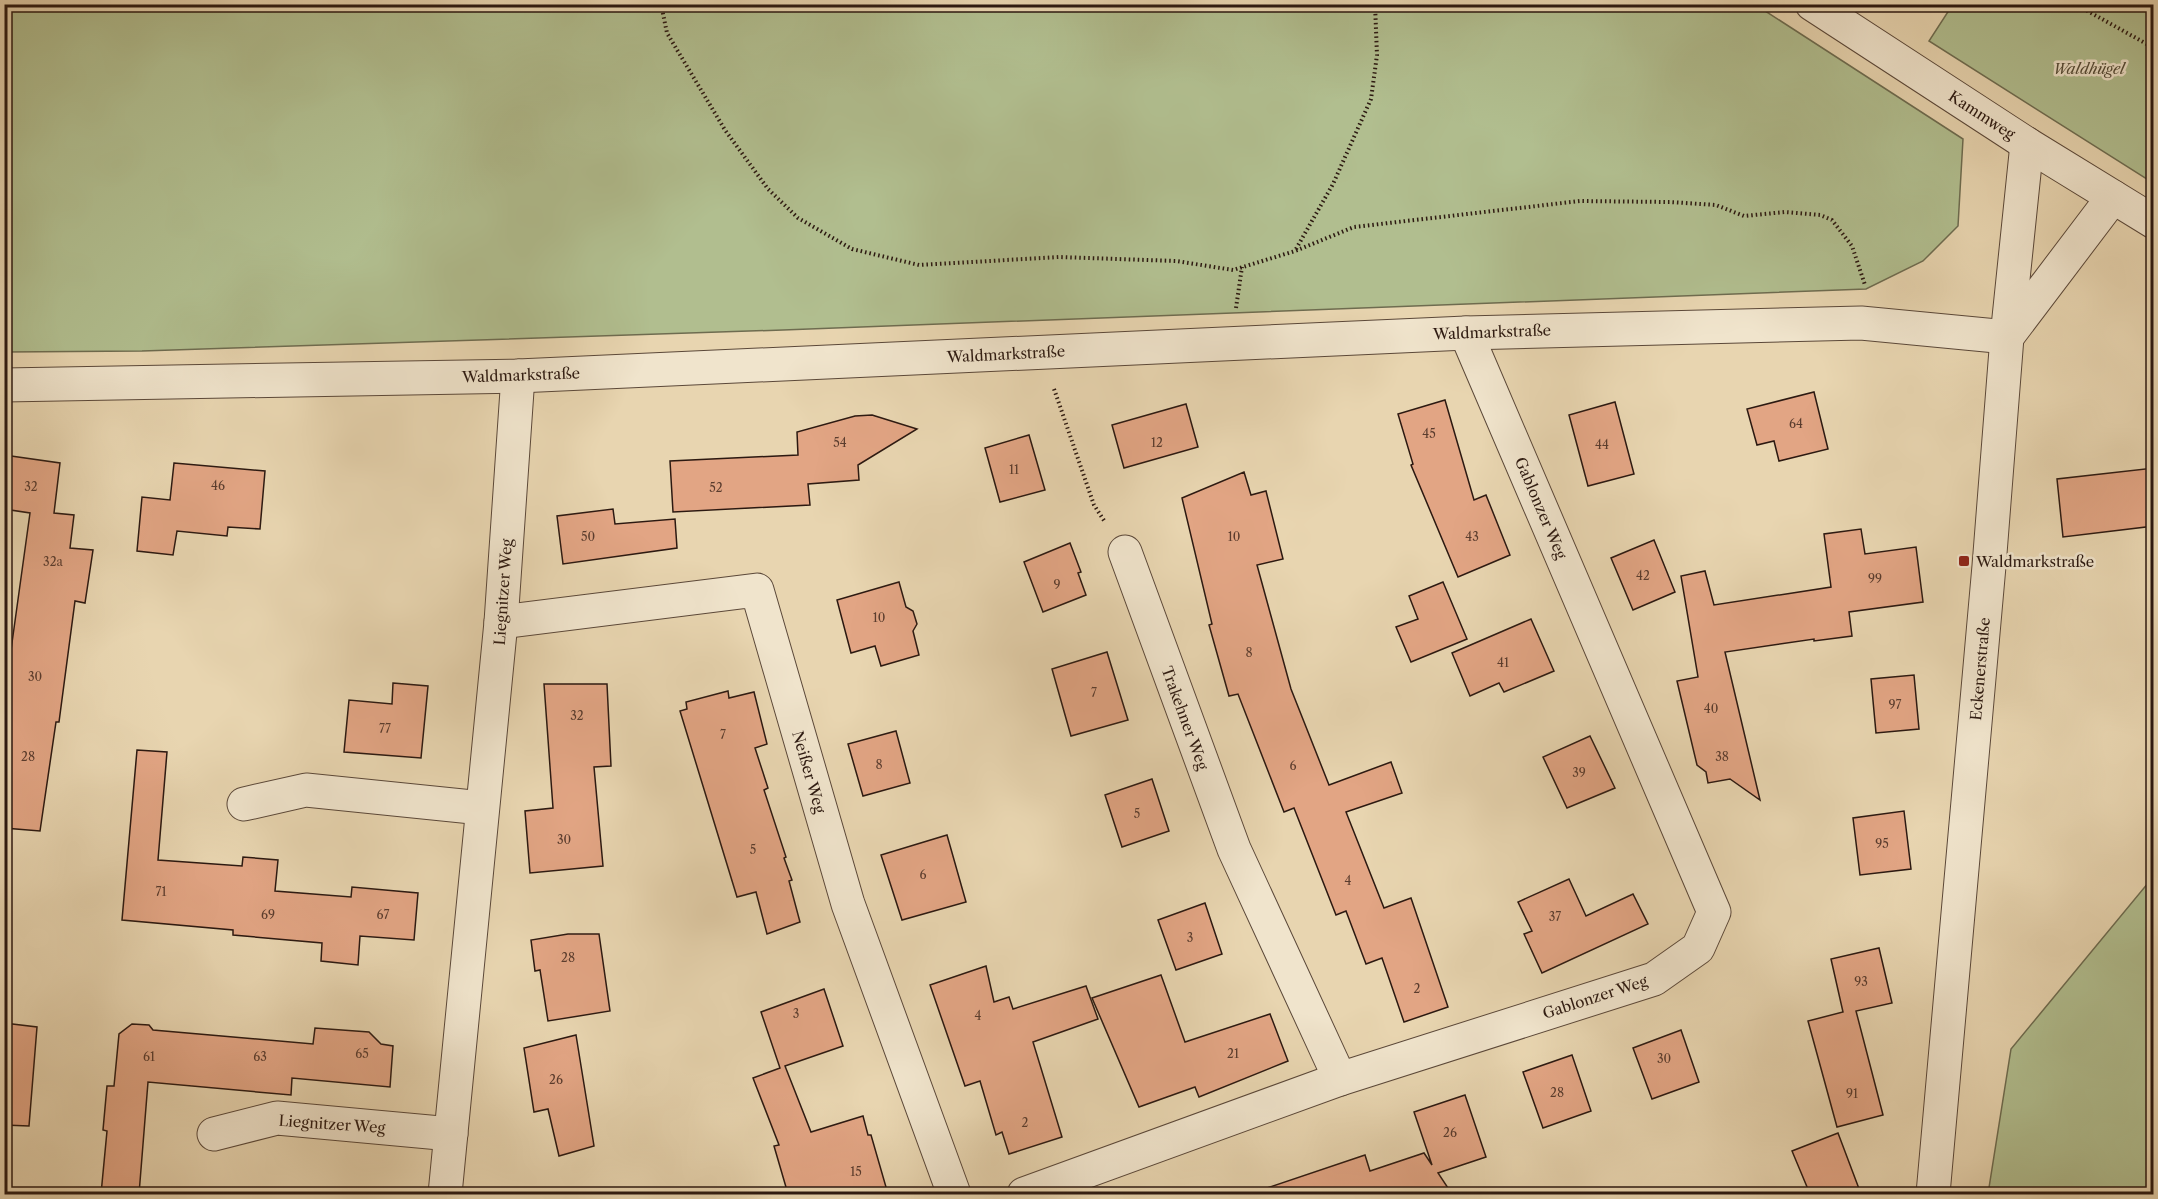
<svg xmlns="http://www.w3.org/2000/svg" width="2158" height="1199" font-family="'Libre Caslon Text',serif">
<rect width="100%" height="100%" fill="#e8d5b0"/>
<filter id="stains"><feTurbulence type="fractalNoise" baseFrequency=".00333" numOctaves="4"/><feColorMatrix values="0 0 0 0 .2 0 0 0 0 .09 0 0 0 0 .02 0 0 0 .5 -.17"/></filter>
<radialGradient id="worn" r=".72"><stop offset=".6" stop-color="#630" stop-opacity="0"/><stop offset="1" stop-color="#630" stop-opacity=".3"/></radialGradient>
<g fill="#b1be8f" stroke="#6e6c50" stroke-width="1.5">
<path d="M1953 4 2153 5V183L1929 41Z"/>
<path d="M4 5H1756L1963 139 1958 226 1923 261 1866 289 783 330 142 351 5 352Z"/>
<path d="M2153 877V1194H1988L2011 1049Z"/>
</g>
<g fill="#e2a584" stroke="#2c1911" stroke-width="1.5">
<path d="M1814 392 1828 449 1779 461 1774 441 1757 445 1747 409Z"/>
<path d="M1445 400 1474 500 1486 495 1510 555 1458 577 1411 465 1413 464 1398 414Z"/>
<path d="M1615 402 1634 474 1588 486 1569 415Z"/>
<path d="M1186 404 1198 447 1124 468 1112 425Z"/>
<path d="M872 415 917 429 858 465 859 480 808 484 810 505 673 512 670 461 798 455 797 432 855 416Z"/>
<path d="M1029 435 1045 490 1000 502 985 448Z"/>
<path d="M4 455 60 463 54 513 74 515 70 548 93 550 85 603 75 601 59 722H56L40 831 4 828V649L11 650 30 513 4 509Z"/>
<path d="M174 463 265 471 260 529 228 527 227 536 177 531 173 555 137 551 142 497 170 500Z"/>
<path d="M2154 468V526L2063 537 2057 479Z"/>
<path d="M1244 472 1251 495 1266 491 1283 559 1257 565 1291 689 1329 785 1391 762 1402 793 1346 812 1384 908 1411 898 1448 1007 1404 1022 1382 958 1366 964 1346 911 1336 915 1294 808 1284 812 1238 694 1229 696 1209 625 1212 624 1182 498Z"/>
<path d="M613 509 615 524 675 519 677 548 563 564 557 516Z"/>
<path d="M1861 529 1865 554 1916 547 1923 602 1849 612 1852 636 1814 641V639L1725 652 1760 800 1730 779 1708 783 1706 772 1697 765 1677 681 1698 677 1681 576 1705 571 1714 605 1831 587 1824 534Z"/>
<path d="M1654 540 1675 592 1633 610 1611 558Z"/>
<path d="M1070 543 1081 572 1078 573 1086 595 1043 612 1024 562Z"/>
<path d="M899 582 906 607 913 611 917 624 913 631 919 655 881 666 875 646 851 653 837 600Z"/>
<path d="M1443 582 1467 639 1411 662 1396 627 1418 619 1409 596Z"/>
<path d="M1531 619 1554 671 1504 692 1499 683 1470 696 1452 653Z"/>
<path d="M1107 652 1128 720 1071 736 1052 669Z"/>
<path d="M1914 675 1919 729 1876 733 1871 679Z"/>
<path d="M393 683 428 686 421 758 344 752 349 700 392 704Z"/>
<path d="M544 684H607L611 766 594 767 603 866 530 873 525 811 553 808Z"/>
<path d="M728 691 729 698 754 692 767 744 755 748 768 788 764 790 786 857 784 858 792 880 789 881 800 922 767 934 756 892 737 897 680 711 687 709 686 702Z"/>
<path d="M896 731 910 783 863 796 848 744Z"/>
<path d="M1590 736 1615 788 1567 808 1543 757Z"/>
<path d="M137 750 167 752 158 860 242 866 243 857 278 860 275 891 351 897 352 887 418 893 414 940 360 936 358 965 321 961 322 943 233 935V930L122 920Z"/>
<path d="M1152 779 1169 831 1122 847 1105 795Z"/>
<path d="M1904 811 1911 869 1860 875 1853 818Z"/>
<path d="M947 835 966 902 902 920 881 855Z"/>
<path d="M1569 879 1586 916 1633 894 1648 924 1542 973 1524 934 1532 931 1518 902Z"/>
<path d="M1205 903 1222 954 1176 970 1158 920Z"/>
<path d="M568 934H599L610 1011 548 1021 540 970 535 971 531 940Z"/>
<path d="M1879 948 1892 1003 1856 1011 1883 1115 1837 1127 1808 1021 1843 1012 1831 959Z"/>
<path d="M986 966 994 1002 1009 997 1013 1009 1086 986 1098 1019 1033 1042 1062 1137 1009 1154 1002 1132 996 1135 980 1081 965 1086 930 985Z"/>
<path d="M1161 975 1185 1042 1270 1014 1288 1061 1199 1097 1195 1087 1139 1107 1092 998Z"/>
<path d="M824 989 843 1046 785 1066 811 1132 863 1116 868 1135H871L888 1194H788L774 1146 779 1145 753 1078 780 1068 761 1012Z"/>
<path d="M4 1023 37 1027 29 1126 4 1125Z"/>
<path d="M132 1024 149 1025 153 1030 313 1044 315 1028 369 1032 381 1044 393 1046 390 1087 292 1078 291 1095 148 1082 139 1194H101L107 1131 103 1130 107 1086H114L119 1034Z"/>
<path d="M1681 1030 1699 1082 1652 1099 1633 1048Z"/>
<path d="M576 1035 594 1146 559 1156 548 1109 534 1112 524 1048Z"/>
<path d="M1572 1055 1591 1111 1543 1128 1523 1072Z"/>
<path d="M1465 1095 1486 1157 1438 1173 1452 1194H1265L1264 1189 1365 1155 1370 1171 1424 1153 1432 1165 1414 1112Z"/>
<path d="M1838 1133 1861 1194H1810L1792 1151Z"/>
</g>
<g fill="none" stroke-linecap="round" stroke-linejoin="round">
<defs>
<g id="minor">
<path d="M1812 4 2027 144 2154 222"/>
<path d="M2007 337 2113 197"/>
<path d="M4 385 518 376 1466 333 1861 323 2007 337"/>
<path d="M1125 552 1234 849 1340 1079"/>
<path d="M501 622 757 590 848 904 954 1194"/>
<path d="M244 804 306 790 482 808"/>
<path d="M214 1134 277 1118 451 1134"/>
<path d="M445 1194 501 622 518 376"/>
<path d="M1024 1194 1340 1079 1654 979 1698 948 1714 912 1466 333"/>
<path d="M1933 1194 1989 566 2007 337 2027 144"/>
</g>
</defs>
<use href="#minor" stroke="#5b4839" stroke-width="35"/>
<g stroke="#2c1911" stroke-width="4" stroke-dasharray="1.5 3" stroke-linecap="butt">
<path d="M661 4 667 33 725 130 768 189 798 218 852 249 919 265 1059 257 1176 261 1233 270 1295 251 1354 227 1580 201 1670 202 1716 205 1744 216 1785 212 1820 215 1832 220 1852 246 1865 285"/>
<path d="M2075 4 2154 48"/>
<path d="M1296 249 1333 184 1371 99 1377 55 1375 4"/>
<path d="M1236 308 1242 267"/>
<path d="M1054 389 1094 505 1105 522"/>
</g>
<use href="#minor" stroke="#f0e4cc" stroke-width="33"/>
</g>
<rect fill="#8f2418" stroke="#f0e4cc" stroke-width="2" x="1958" y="555" width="12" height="12" rx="3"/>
<g text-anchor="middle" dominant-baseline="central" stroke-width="5" stroke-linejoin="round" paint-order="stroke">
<g font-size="12" fill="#5a3c2e">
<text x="1796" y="423">64</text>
<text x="1429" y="433">45</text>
<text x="840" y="442">54</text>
<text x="1157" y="442">12</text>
<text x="1602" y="444">44</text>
<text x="1014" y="469">11</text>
<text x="218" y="485">46</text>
<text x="31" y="486">32</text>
<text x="716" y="487">52</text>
<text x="588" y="536">50</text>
<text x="1234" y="536">10</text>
<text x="1472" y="536">43</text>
<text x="53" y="561">32a</text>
<text x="1643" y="575">42</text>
<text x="1875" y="578">99</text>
<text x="1057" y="584">9</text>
<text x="879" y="617">10</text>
<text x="1249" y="652">8</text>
<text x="1503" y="662">41</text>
<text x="35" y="676">30</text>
<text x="1094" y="692">7</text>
<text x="1895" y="704">97</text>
<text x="1711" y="708">40</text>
<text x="577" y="715">32</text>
<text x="385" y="728">77</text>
<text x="723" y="734">7</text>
<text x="28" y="756">28</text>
<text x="1722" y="756">38</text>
<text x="879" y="764">8</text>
<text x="1293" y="765">6</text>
<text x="1579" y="772">39</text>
<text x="1137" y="813">5</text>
<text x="564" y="839">30</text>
<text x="1882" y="843">95</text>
<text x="753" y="849">5</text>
<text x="923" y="874">6</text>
<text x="1348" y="880">4</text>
<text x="161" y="891">71</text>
<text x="268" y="914">69</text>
<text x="383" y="914">67</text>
<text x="1555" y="916">37</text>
<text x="1190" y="937">3</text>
<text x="568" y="957">28</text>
<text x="1861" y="981">93</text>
<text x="1417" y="988">2</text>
<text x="796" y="1013">3</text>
<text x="978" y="1015">4</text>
<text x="362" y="1053">65</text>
<text x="1233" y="1053">21</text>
<text x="149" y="1056">61</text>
<text x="260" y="1056">63</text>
<text x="1664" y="1058">30</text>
<text x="556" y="1079">26</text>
<text x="1557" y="1092">28</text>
<text x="1852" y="1093">91</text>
<text x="1025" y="1122">2</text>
<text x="1450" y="1132">26</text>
<text x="856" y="1171">15</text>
</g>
<g font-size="15" font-style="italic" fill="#544b37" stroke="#f0e4cc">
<text x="2089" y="68">Waldhügel</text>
</g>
<g font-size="15" fill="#2c1911" stroke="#f0e4cc">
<text transform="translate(1982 115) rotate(33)">Kammweg</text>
<text transform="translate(1492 332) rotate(-2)">Waldmarkstraße</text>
<text transform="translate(1006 354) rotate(-3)">Waldmarkstraße</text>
<text transform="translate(521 375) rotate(-2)">Waldmarkstraße</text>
<text transform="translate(1541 508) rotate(67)">Gablonzer Weg</text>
<text transform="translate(503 592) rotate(-86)">Liegnitzer Weg</text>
<text transform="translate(1980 669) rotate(-85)">Eckenerstraße</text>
<text transform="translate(1185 718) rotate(70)">Trakehner Weg</text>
<text transform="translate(809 772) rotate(74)">Neißer Weg</text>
<text transform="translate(1595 997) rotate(-18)">Gablonzer Weg</text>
<text transform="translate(332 1124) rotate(4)">Liegnitzer Weg</text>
</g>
<g font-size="15" fill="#2c1911" stroke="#f0e4cc" text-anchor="start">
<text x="1976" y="561">Waldmarkstraße</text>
</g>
</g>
<rect width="2158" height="1199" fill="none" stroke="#e8d5b0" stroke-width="24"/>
<rect x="6" y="6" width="2146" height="1187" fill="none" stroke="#2c1911" stroke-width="3"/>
<rect x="12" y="12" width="2134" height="1175" fill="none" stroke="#2c1911" stroke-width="1.5"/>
<rect width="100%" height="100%" filter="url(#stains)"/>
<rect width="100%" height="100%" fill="url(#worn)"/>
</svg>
